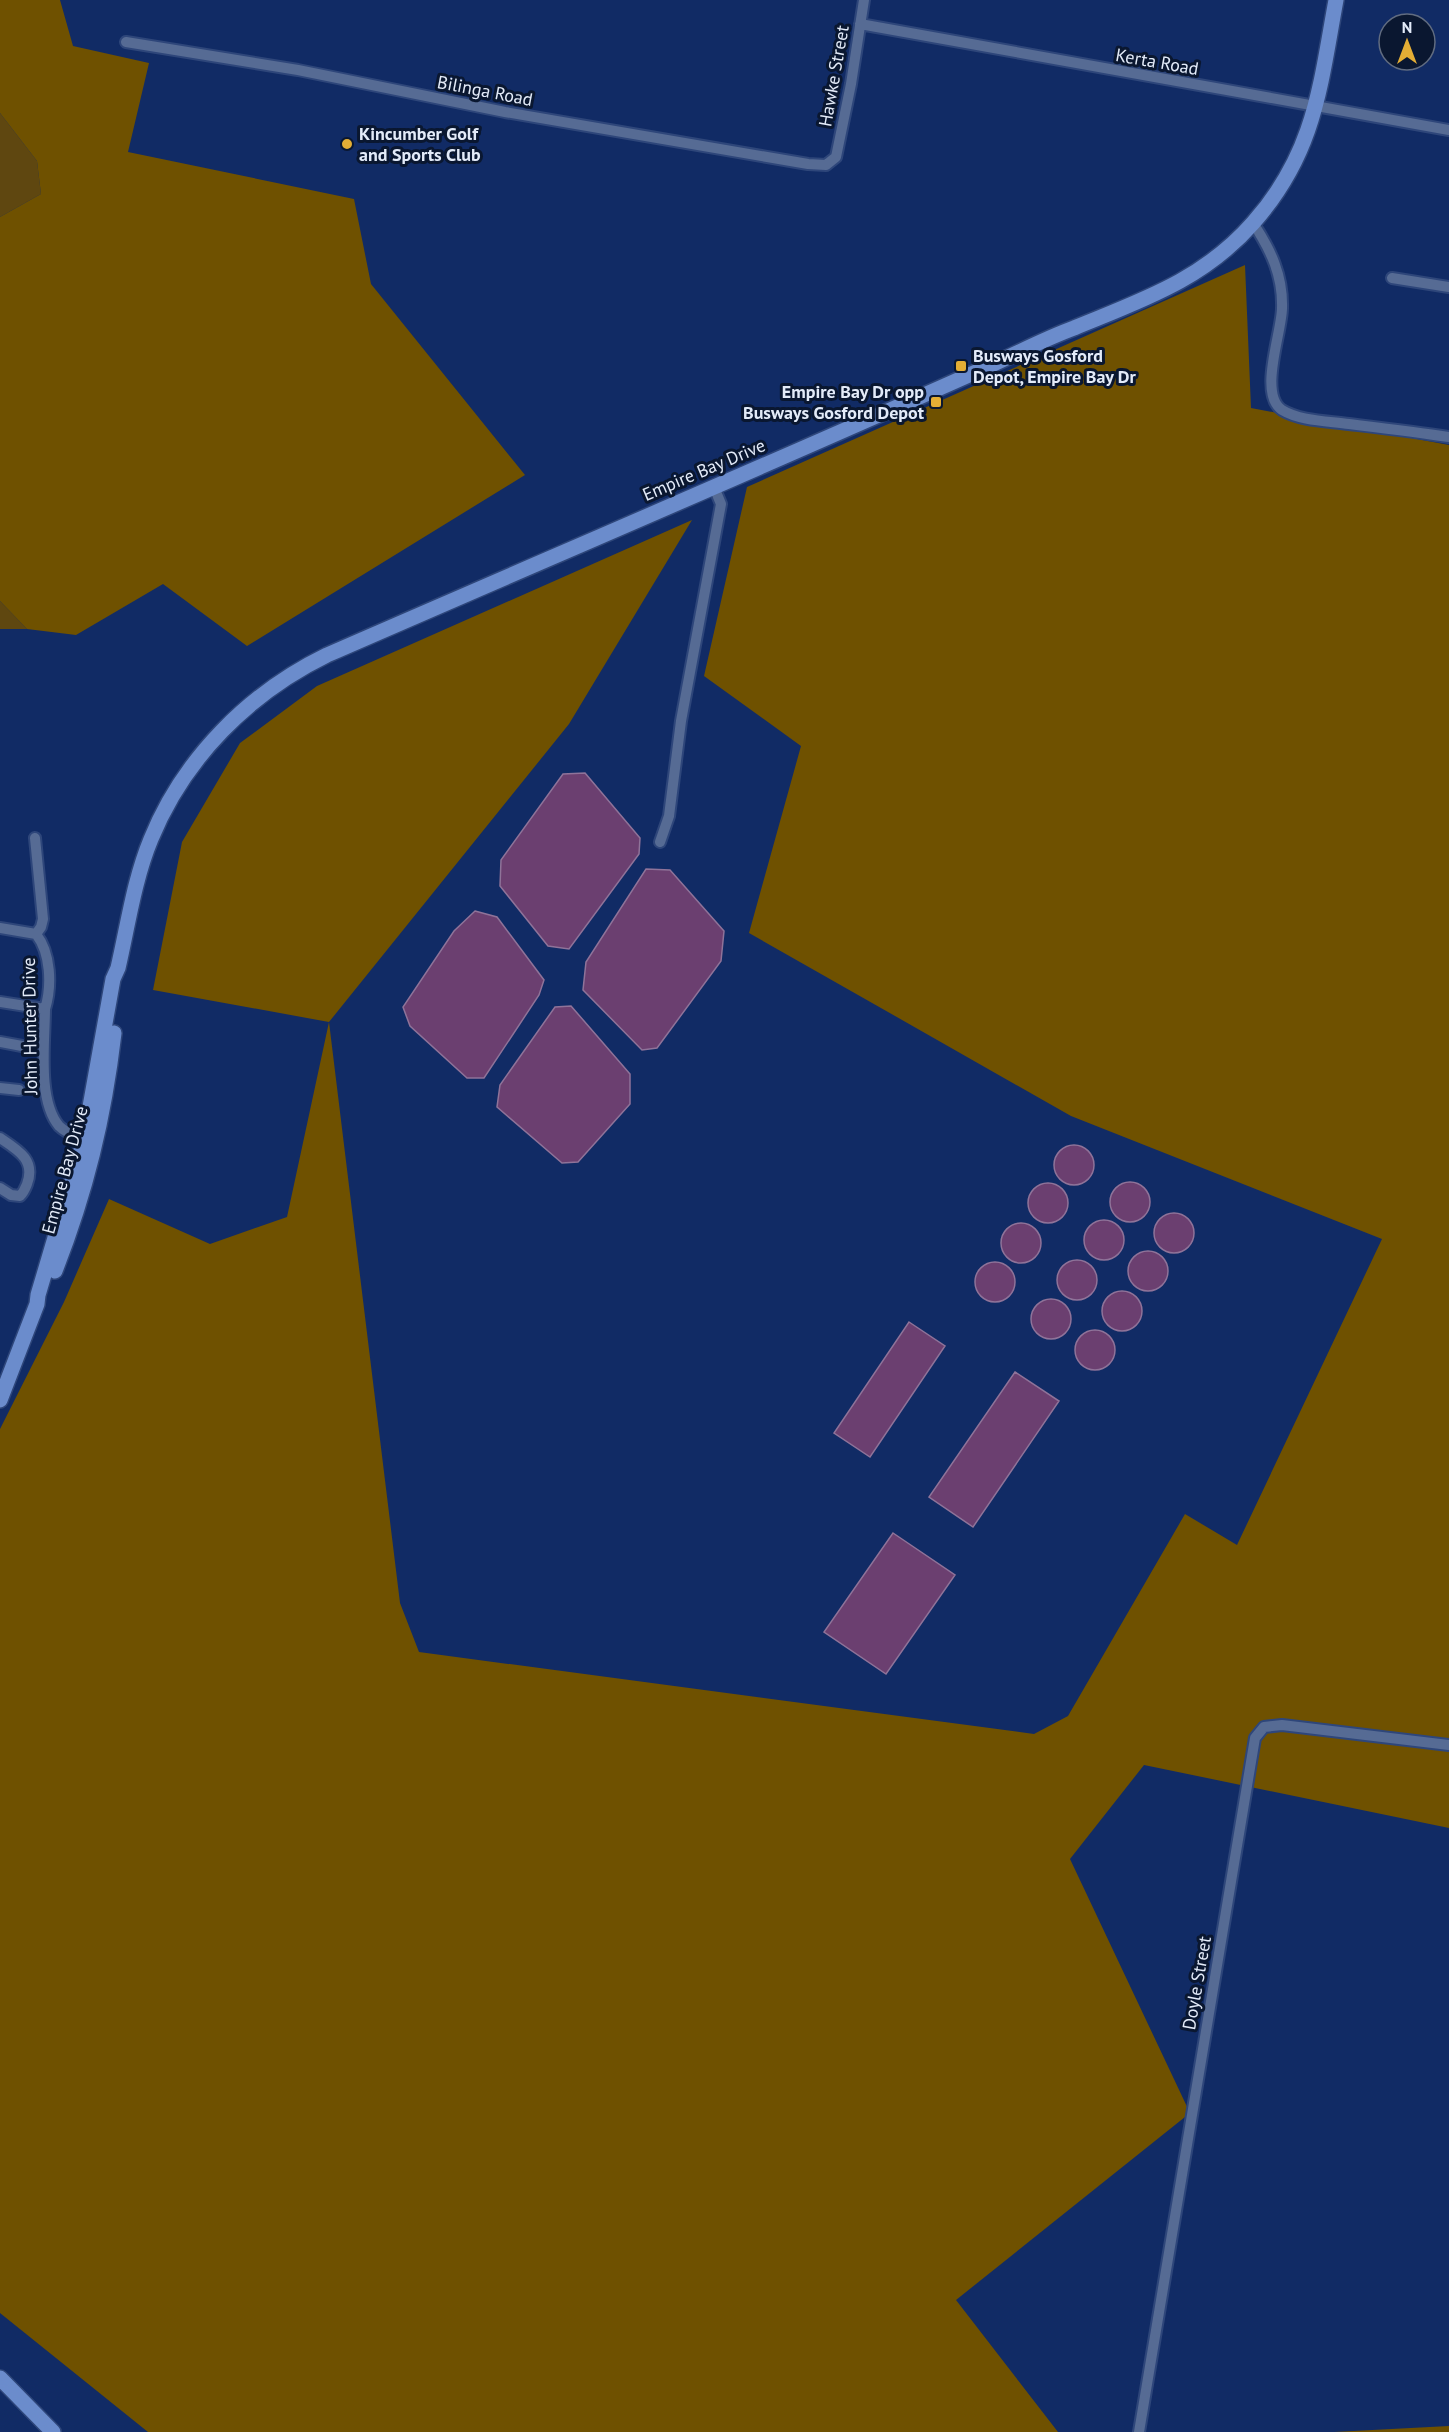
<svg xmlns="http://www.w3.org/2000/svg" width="1449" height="2432" viewBox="0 0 1449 2432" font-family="'PT Sans',sans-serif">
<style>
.green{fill:#5f4710}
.forest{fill:#6f5100}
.water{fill:#6b3f70;stroke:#8f7399;stroke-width:1.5}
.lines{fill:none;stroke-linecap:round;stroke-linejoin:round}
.street-casing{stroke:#2e467a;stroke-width:14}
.secondary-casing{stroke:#2e467a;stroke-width:18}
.street{stroke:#566b94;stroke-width:10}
.secondary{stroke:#6b8ccc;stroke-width:15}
.poi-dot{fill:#e4ae35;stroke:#0a1730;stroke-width:2}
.labels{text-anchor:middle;stroke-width:6;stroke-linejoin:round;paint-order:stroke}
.street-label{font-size:18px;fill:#e3ebf9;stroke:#0a1730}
.poi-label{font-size:18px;font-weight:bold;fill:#e3ebf9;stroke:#0a1730;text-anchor:start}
</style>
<rect width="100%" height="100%" fill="#112b65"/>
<path class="green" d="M0 113 37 161 41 194 0 217Z
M0 601 27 629H0Z"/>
<path class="forest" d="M0 0H60L73 46 149 63 128 152 354 199 371 284 525 475 247 646 163 584 76 635 27 629 0 601V217L41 194 37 161 0 113Z
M1245 265 1251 408 1449 445V1828L1144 1765 1070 1859 1190 2113 956 2300 1058 2432H148L0 2313V1429L64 1302 109 1199 210 1244 287 1217 329 1022 153 990 182 842 240 743 317 686 692 520 569 724 329 1022 400 1603 419 1652 1034 1734 1068 1716 1185 1514 1237 1545 1382 1239 1071 1116 749 933 801 746 704 676 747 487Z
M1449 2426V2432H1334Z"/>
<path class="water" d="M585 773 640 838 639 854 569 949 548 946 500 886 501 860 563 774Z
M646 869 670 870 724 931 721 961 657 1048 642 1050 583 990 586 962Z
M475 911 497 917 544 980 539 995 484 1078H467L410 1026 403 1007 454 931Z
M571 1006 630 1074V1104L578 1162 562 1163 497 1107 500 1085 555 1007Z
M1054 1165a20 20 0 1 1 40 0a20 20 0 1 1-40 0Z
M1110 1202a20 20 0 1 1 40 0a20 20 0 1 1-40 0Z
M1028 1203a20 20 0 1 1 40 0a20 20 0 1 1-40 0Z
M1154 1233a20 20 0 1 1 40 0a20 20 0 1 1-40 0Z
M1084 1240a20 20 0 1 1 40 0a20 20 0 1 1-40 0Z
M1001 1243a20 20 0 1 1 40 0a20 20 0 1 1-40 0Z
M1128 1271a20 20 0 1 1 40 0a20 20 0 1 1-40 0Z
M1057 1280a20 20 0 1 1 40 0a20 20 0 1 1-40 0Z
M975 1282a20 20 0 1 1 40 0a20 20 0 1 1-40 0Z
M1102 1311a20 20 0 1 1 40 0a20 20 0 1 1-40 0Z
M1031 1319a20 20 0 1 1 40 0a20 20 0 1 1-40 0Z
M909 1322 945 1346 870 1457 834 1433Z
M1075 1350a20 20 0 1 1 40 0a20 20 0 1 1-40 0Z
M1015 1372 1059 1401 973 1527 929 1497Z
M893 1533 955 1575 886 1674 824 1632Z"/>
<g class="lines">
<defs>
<path id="street" d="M860 24 1449 130
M126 42 298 70 505 112 808 164 826 165 836 157 851 84 864 0
M1253 223C1271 250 1283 276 1282 308 1282 332 1258 394 1282 410 1300 421 1328 421 1349 424 1382 428 1416 432 1449 437
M1392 278 1449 287
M35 838 43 919 41 927 36 934
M660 842 669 816 681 721 721 504 714 487
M0 928 36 934C51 953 52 986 45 1009 45 1041 37 1100 59 1126 66 1133 75 1136 84 1140
M0 1002 45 1009
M0 1042 22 1046
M0 1088 19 1090
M0 1138C18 1150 36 1160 27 1184 25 1189 24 1192 20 1196L11 1195 0 1188
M1139 2432 1255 1738 1264 1727 1282 1725 1449 1745"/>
<path id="secondary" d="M55 1271C86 1192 104 1118 114 1033
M0 1400 37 1304 38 1295 84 1140 113 979 118 968C128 925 134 880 151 839 184 758 249 693 327 655 547 559 768 465 987 367 1016 354 1044 339 1074 328 1142 300 1203 280 1253 223 1315 153 1320 87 1336 0
M0 2378 53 2432"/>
</defs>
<use href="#street" class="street-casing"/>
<use href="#secondary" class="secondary-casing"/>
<use href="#street" class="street"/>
<use href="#secondary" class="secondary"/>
</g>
<g class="poi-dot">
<circle cx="347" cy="144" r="6"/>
<rect x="955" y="360" width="12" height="12" rx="3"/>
<rect x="930" y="396" width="12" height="12" rx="3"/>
</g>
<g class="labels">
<g class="street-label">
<text transform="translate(1157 62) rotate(10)" y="6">Kerta Road</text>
<text transform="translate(834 76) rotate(-80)" y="6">Hawke Street</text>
<text transform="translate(485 91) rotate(11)" y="6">Bilinga Road</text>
<text transform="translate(704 470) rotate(-23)" y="6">Empire Bay Drive</text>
<text transform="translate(30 1026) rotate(-91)" y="6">John Hunter Drive</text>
<text transform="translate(65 1170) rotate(-75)" y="6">Empire Bay Drive</text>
<text transform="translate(1197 1983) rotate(-80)" y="6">Doyle Street</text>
</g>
<g class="poi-label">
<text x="359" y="140">Kincumber Golf<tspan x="359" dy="21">and Sports Club</tspan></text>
<text x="973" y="362">Busways Gosford<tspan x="973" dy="21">Depot, Empire Bay Dr</tspan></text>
<text x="924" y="398" text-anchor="end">Empire Bay Dr opp<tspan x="924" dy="21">Busways Gosford Depot</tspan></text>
</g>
</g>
<g transform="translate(1407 42)"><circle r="28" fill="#0a1730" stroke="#616c80" stroke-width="1.5"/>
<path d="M0-4.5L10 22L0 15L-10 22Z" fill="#e4ae35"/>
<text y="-9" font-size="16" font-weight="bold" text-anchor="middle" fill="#e3ebf9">N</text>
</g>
</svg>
